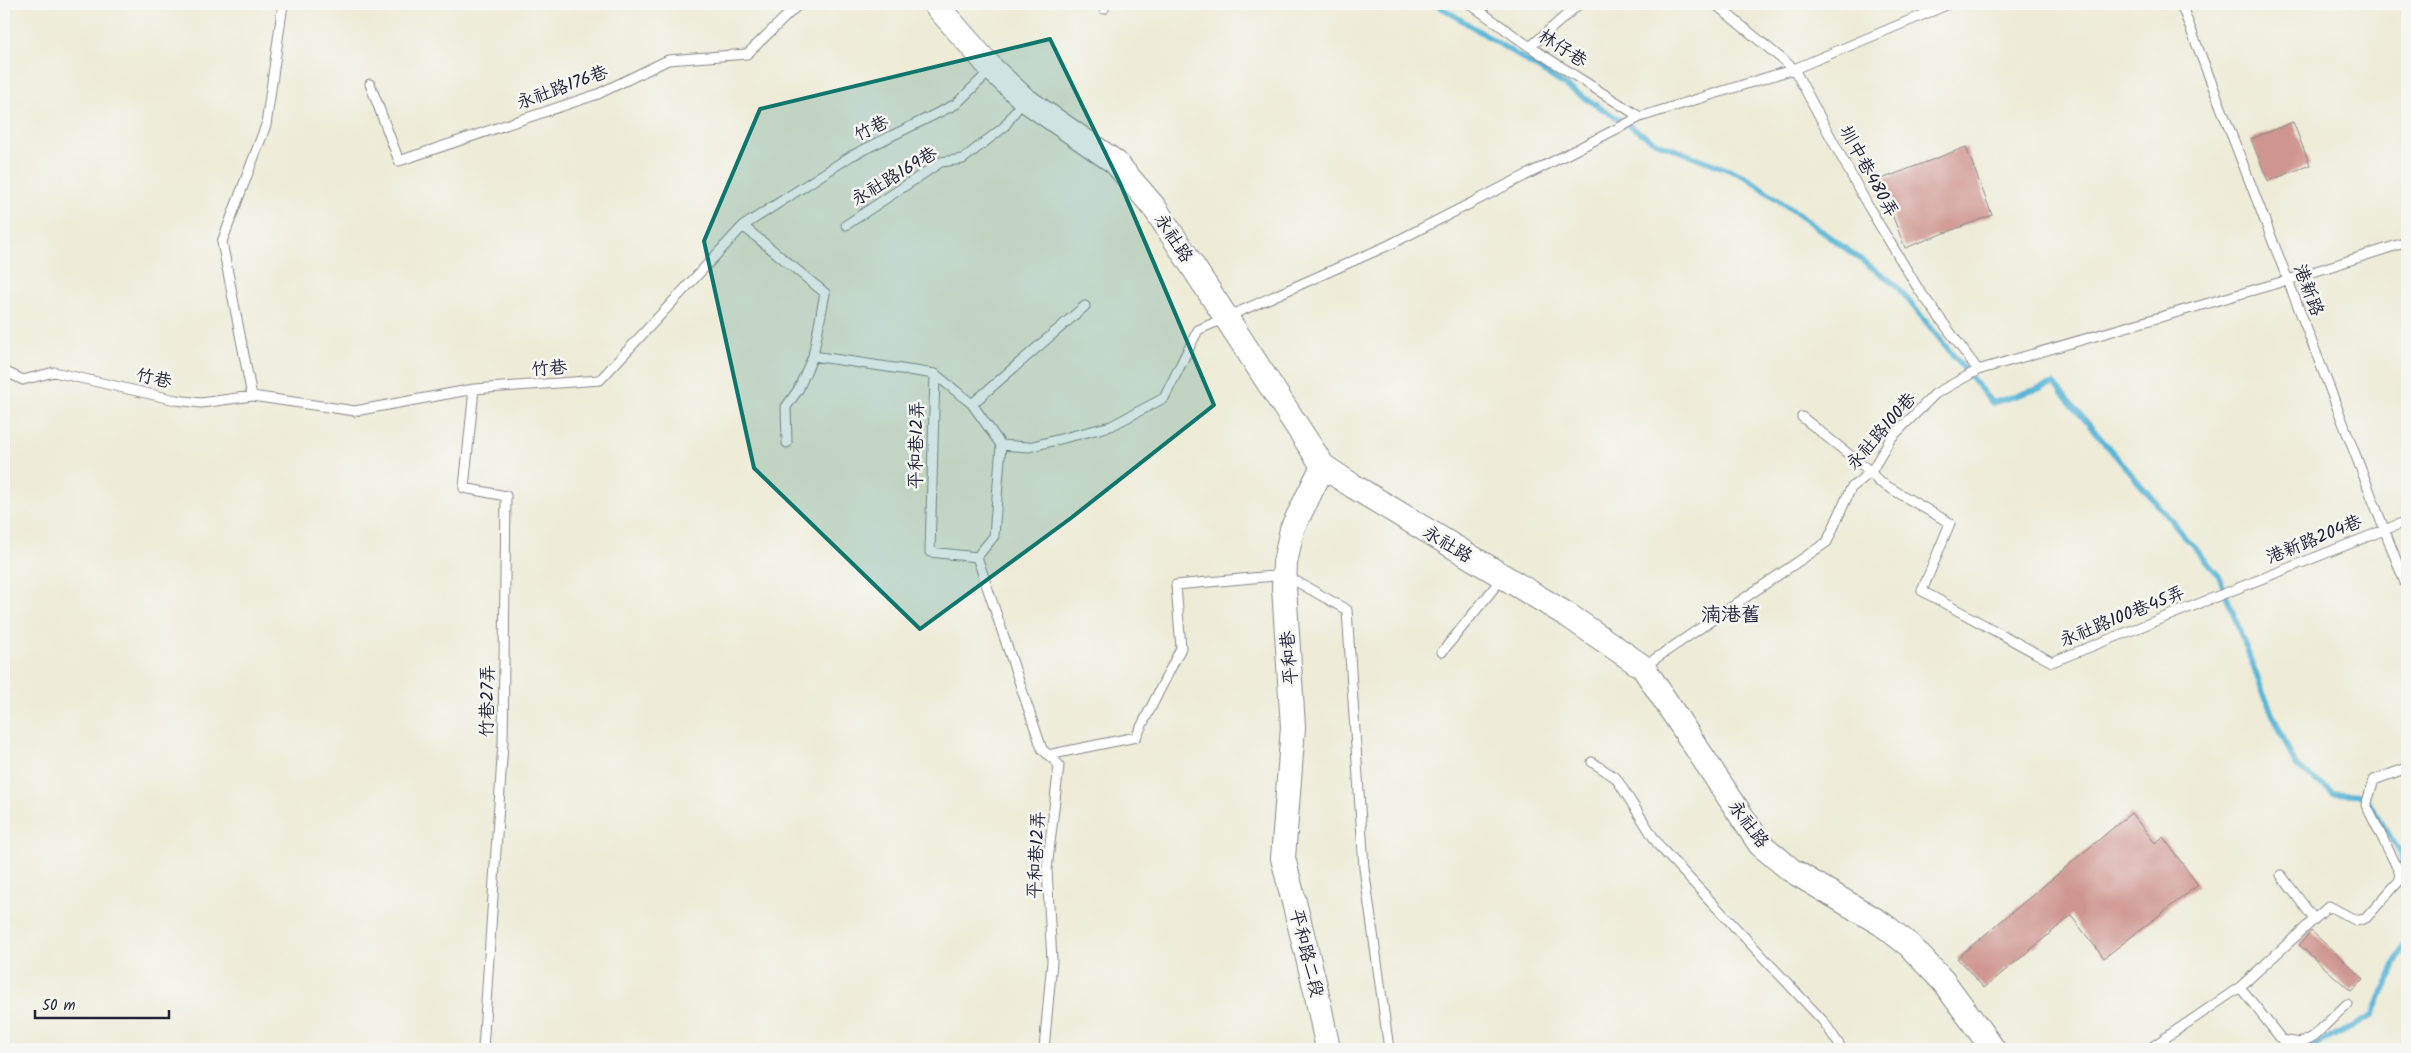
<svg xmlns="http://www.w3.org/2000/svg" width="2411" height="1053" viewBox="0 0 2411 1053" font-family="Kalam,'LXGW WenKai TC',sans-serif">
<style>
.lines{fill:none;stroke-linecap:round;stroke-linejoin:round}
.stream{stroke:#58b5d6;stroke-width:5.5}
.building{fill:#cf9590}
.lane-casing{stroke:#888689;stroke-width:11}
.secondary-casing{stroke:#888689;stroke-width:26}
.lane{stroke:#fff;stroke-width:9}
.secondary{stroke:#fff;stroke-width:24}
.marked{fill:#0f766e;fill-opacity:0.2;stroke:#0f766e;stroke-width:4;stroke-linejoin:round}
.labels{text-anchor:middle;stroke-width:5;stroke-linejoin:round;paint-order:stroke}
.street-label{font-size:18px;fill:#22223b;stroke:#f6f6f2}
.quarter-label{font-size:20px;fill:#22223b;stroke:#f6f6f2}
</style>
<rect width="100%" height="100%" fill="#f6f6f2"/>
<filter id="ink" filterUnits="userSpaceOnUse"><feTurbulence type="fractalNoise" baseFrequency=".02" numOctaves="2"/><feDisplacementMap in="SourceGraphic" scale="10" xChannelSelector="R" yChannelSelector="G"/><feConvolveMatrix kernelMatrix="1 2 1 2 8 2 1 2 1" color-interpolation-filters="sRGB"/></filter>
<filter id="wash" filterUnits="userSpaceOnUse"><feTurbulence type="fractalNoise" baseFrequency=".0096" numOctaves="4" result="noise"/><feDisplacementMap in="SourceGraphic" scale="20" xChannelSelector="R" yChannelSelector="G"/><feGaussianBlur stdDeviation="1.12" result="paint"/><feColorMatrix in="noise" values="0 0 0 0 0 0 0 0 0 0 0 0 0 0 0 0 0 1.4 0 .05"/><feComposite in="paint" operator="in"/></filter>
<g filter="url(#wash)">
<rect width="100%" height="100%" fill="#eeebd7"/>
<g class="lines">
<path class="stream" d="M1436 4 1655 142 1745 176 1895 284 1992 403 2054 384 2219 576 2264 695 2296 766 2333 793 2364 795 2401 854 2407 904
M2308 1049 2372 1016 2407 938"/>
</g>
<g id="blocks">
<path class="building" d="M2293 122 2310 165 2268 181 2251 139Z
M1966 147 1992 215 1905 248 1879 180Z
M2131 813 2155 843 2163 837 2198 885 2104 958 2071 916 1984 988 1957 958Z
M2311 931 2364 979 2351 991 2299 945Z"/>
</g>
</g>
<g filter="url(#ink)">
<use href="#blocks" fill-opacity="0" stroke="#888689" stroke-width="1"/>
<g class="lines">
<defs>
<path id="lane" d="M1470 4 1530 47 1640 117
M1715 4 1794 69 1868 206 1919 290 1978 370
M2181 4 2407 588
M1104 9 1106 4
M1530 47 1579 4
M370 84 399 161 598 94 668 60 747 54 799 4
M846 225 941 162 963 159 1004 127 1024 99
M743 226 825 293 813 356 935 374 930 552 977 557 1042 749 1059 765 1047 869 1052 961 1044 1049
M4 371 23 380 54 372 176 400 201 403 252 396 355 411 474 389 600 380 743 226 851 156 956 104 991 70
M935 374 972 404 1001 445
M474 389 464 488 506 496 503 743 483 1049
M252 396 222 242 266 125 283 4
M972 404 1085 306
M1802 417 1871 472 1878 481 1950 523 1922 591 2052 662 2407 521
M787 443 786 407 798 390 813 356
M977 557 994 536 1001 445 1029 447 1111 426 1164 398 1198 330 1389 245 1640 117 1794 69 1949 4
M1442 652 1503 577
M1643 667 1827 542 1851 488 1871 472 1891 438 1935 394 1978 370 2288 280 2407 242
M1048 755 1136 737 1181 648 1176 585 1285 575 1347 610 1364 868 1389 1049
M1592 762 1616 778 1659 846 1824 1022 1840 1046 1839 1049
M2281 875 2314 919
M2240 987 2282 1040 2300 1043 2314 1036 2347 1004
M2149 1049 2240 987 2329 906 2357 921 2366 918 2400 880 2399 871 2366 805 2374 780 2407 768"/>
<path id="secondary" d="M935 4 992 69 1024 99 1115 162 1154 207 1323 466 1353 486 1569 616 1643 667 1760 844 1791 870 1882 924 1909 945 1943 981 1993 1049
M1323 466 1292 529 1285 563 1284 587 1293 727 1283 858 1315 986 1328 1049"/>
</defs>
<use href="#lane" class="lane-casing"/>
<use href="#secondary" class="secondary-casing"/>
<use href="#lane" class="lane"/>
<use href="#secondary" class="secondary"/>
</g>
</g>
<path class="marked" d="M1050 39 1120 183 1214 405 1071 518 920 629 754 468 704 241 760 109Z"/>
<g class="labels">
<g class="street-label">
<text transform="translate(1563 48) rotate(33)" y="6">林仔巷</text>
<text transform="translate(562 87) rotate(-20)" y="6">永社路176巷</text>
<text transform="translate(871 128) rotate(-26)" y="6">竹巷</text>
<text transform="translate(1869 171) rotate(61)" y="6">圳中巷480弄</text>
<text transform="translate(894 176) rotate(-31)" y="6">永社路169巷</text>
<text transform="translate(1174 238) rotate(57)" y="6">永社路</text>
<text transform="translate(2309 290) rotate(69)" y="6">港新路</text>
<text transform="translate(549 368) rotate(-4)" y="6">竹巷</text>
<text transform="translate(154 378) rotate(13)" y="6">竹巷</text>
<text transform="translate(1881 431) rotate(-49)" y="6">永社路100巷</text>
<text transform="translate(916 445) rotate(-89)" y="6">平和巷12弄</text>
<text transform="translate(2314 539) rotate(-22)" y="6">港新路204巷</text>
<text transform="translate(1448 544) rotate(31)" y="6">永社路</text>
<text transform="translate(2122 616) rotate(-22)" y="6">永社路100巷45弄</text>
<text transform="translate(1289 658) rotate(-94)" y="6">平和巷</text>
<text transform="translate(487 701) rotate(-89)" y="6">竹巷27弄</text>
<text transform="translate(1749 824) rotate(53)" y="6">永社路</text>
<text transform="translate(1036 855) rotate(-87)" y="6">平和巷12弄</text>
<text transform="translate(1307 953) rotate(76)" y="6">平和路二段</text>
</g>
<g class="quarter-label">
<text x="1731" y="621">湳港舊</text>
</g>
</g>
<rect width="2411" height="1053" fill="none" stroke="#f6f6f2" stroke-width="20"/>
<path d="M35 1010v8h134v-8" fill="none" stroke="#22223b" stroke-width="2.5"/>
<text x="42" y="1010" font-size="15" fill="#22223b" stroke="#f6f6f2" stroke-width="4" paint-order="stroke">50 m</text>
</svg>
